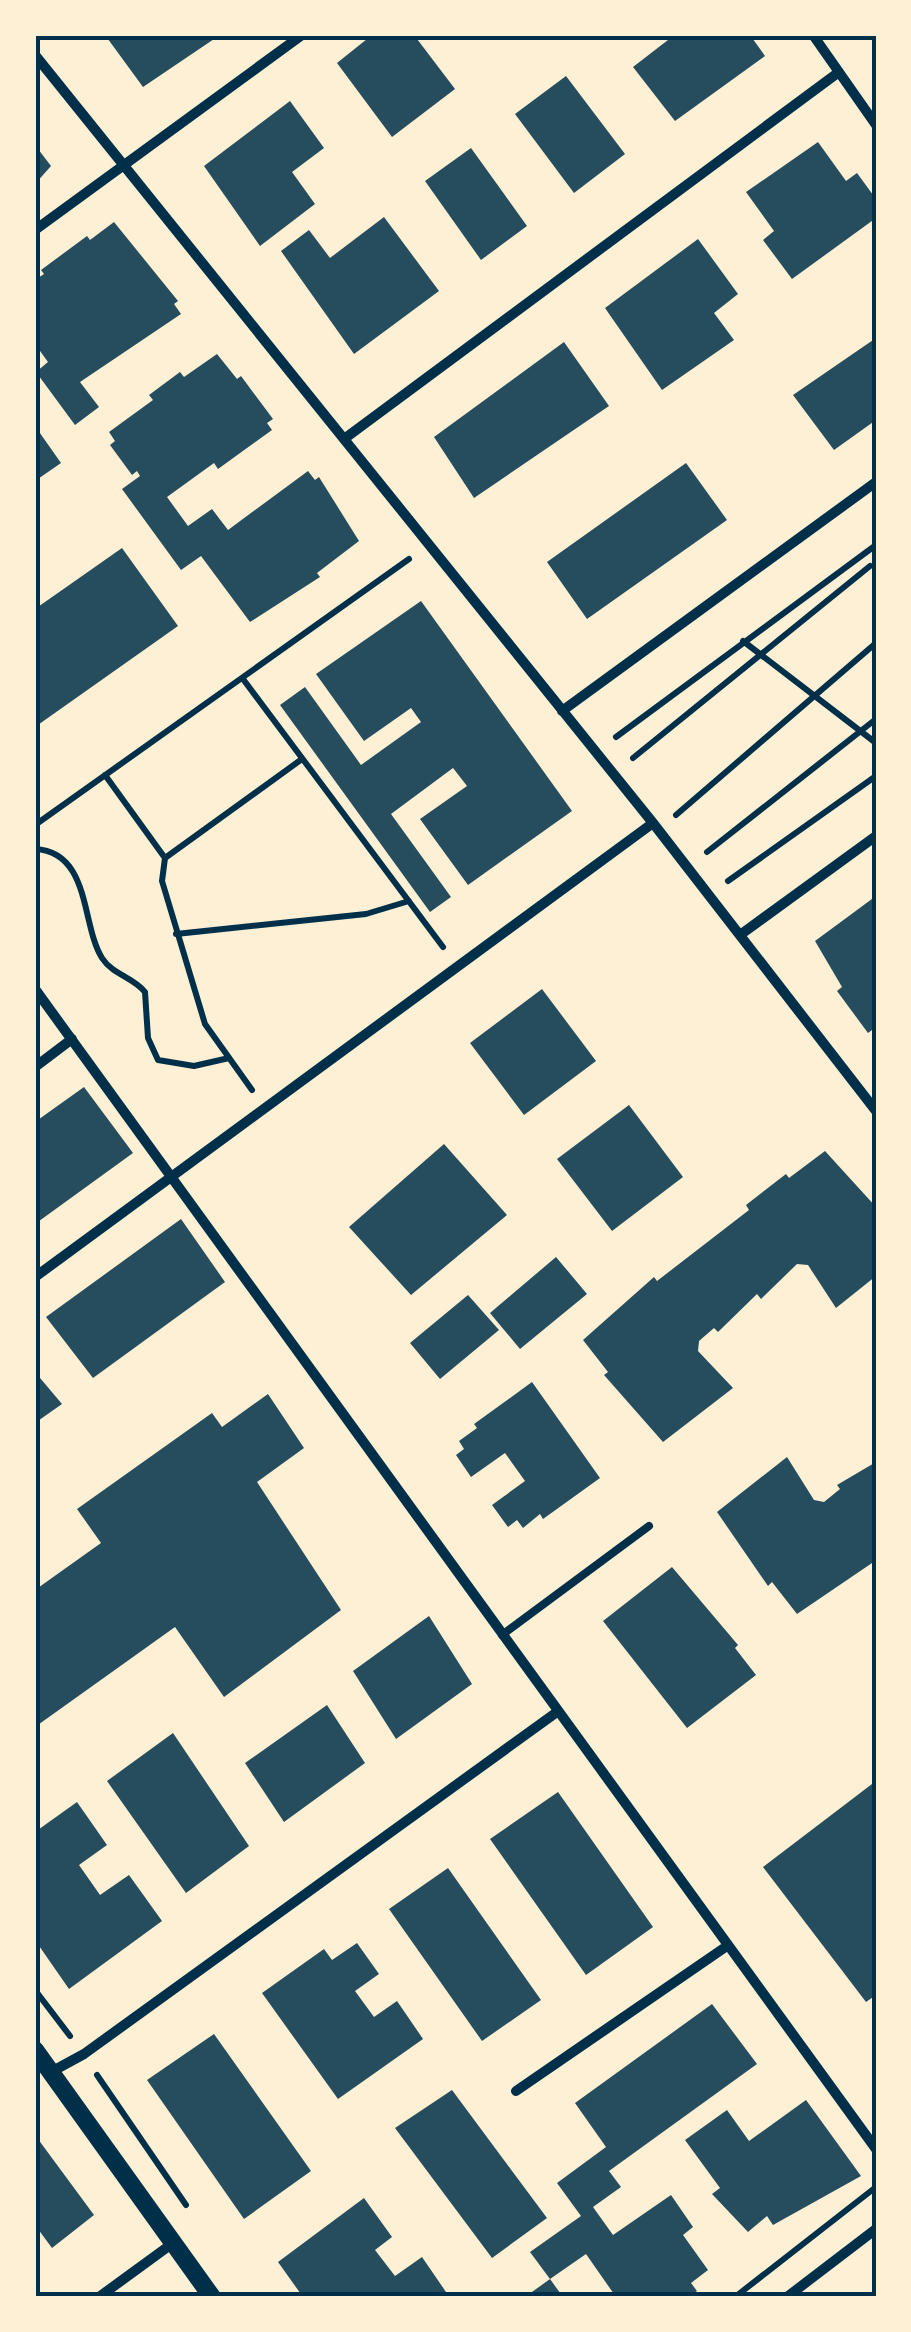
<svg xmlns="http://www.w3.org/2000/svg" width="911" height="2332" viewBox="0 0 911 2332" font-family="Georgia,serif">
<style>
.building{fill:#264d5e}
.lines{fill:none;stroke-linecap:round;stroke-linejoin:round}
.path{stroke:#003049;stroke-width:6}
.service{stroke:#003049;stroke-width:8}
.minor{stroke:#003049;stroke-width:10}
.tertiary{stroke:#003049;stroke-width:18}
.neatline{fill:none;stroke:#003049;stroke-width:4}
</style>
<rect width="100%" height="100%" fill="#fdf0d5"/>
<path class="building" d="M105 35H220L143 87Z
M372 35H414L455 89 392 137 337 63Z
M663 35H750L765 56 675 121 633 67 668 40Z
M566 76 625 154 574 193 515 114Z
M290 101 324 148 292 172 315 204 260 246 204 166Z
M818 142 846 181 857 173 876 199V218L792 279 763 240 774 231 746 192Z
M35 145 51 166 35 184Z
M471 148 527 226 481 260 425 181Z
M384 217 439 291 354 354 281 251 309 230 330 258Z
M114 222 178 301 174 304 181 314 80 382 99 407 75 425 36 372 48 362 35 344V280L44 274 41 270 87 236 90 240Z
M698 239 738 294 714 313 734 340 662 390 605 308Z
M876 338V420L834 450 793 395Z
M564 342 609 406 474 498 434 437Z
M217 354 237 379 241 376 273 419 267 423 272 430 218 469 214 463 167 497 188 526 212 509 228 530 308 471 315 480 319 477 359 541 317 573 320 577 250 622 201 556 181 570 122 489 140 476 137 471 132 475 110 445 115 441 109 432 153 400 149 395 180 372 184 377Z
M35 426 61 463 35 481Z
M686 463 727 520 587 619 547 562Z
M122 548 178 626 35 727V609Z
M421 601 572 811 468 885 420 819 467 786 453 768 391 814 451 897 430 912 280 705 305 687 361 765 421 722 411 708 364 741 316 674Z
M876 896V1027L868 1033 837 991 842 987 815 941Z
M542 989 596 1061 524 1115 470 1043Z
M84 1087 133 1153 35 1224V1122Z
M629 1105 683 1177 612 1231 557 1159Z
M444 1144 507 1215 411 1295 349 1227Z
M825 1151 876 1207V1276L836 1308 808 1265 797 1264 761 1299 757 1294 718 1332 714 1328 699 1341 698 1351 733 1388 663 1442 604 1375 608 1372 583 1340 654 1277 657 1281 749 1210 746 1205 786 1174 789 1178Z
M181 1219 225 1282 93 1378 46 1317Z
M556 1257 587 1294 520 1349 490 1313Z
M468 1295 499 1330 440 1379 410 1343Z
M35 1372 62 1404 35 1423Z
M532 1382 600 1478 543 1519 540 1514 523 1528 517 1520 508 1527 492 1505 525 1481 505 1453 471 1477 456 1455 464 1449 459 1441 477 1428 474 1424Z
M268 1394 304 1448 257 1482 341 1610 224 1697 175 1627 35 1727V1590L101 1543 77 1509 212 1413 222 1427Z
M787 1457 814 1500 824 1502 840 1489 837 1485 876 1462 875 1561 797 1614 772 1582 768 1586 717 1512Z
M672 1567 738 1645 735 1648 756 1675 687 1728 603 1621Z
M429 1616 472 1684 396 1739 353 1671Z
M327 1705 365 1763 284 1822 245 1763Z
M173 1733 249 1846 186 1893 107 1781Z
M872 1784 876 1790V1995L866 2002 763 1867Z
M558 1792 653 1927 586 1975 490 1839Z
M77 1802 107 1845 79 1865 100 1895 129 1875 162 1921 69 1989 35 1940V1832Z
M448 1868 541 2000 482 2041 389 1909Z
M357 1943 379 1974 355 1991 374 2017 397 2001 423 2039 338 2099 262 1993 324 1949 332 1960Z
M712 2004 757 2064 609 2171 621 2187 593 2207 613 2235 671 2195 693 2227 683 2235 708 2270 691 2283 697 2291 688 2297H616L586 2254 550 2279 530 2252 581 2216 557 2183 606 2147 575 2103Z
M214 2034 311 2171 244 2219 147 2080Z
M452 2090 547 2218 492 2258 395 2128Z
M806 2100 861 2176 773 2225 767 2216 748 2232 712 2194 720 2188 685 2140 727 2110 749 2141Z
M35 2135 94 2215 52 2248 35 2225Z
M364 2198 392 2237 375 2250 395 2276 422 2257 446 2292 438 2297H303L278 2262Z
M550 2279 563 2297H525Z"/>
<g class="lines">
<path class="path" d="M743 641 876 743
M243 679 443 947
M616 737 876 545
M633 758 870 566
M105 775 165 858 162 881 205 1024 252 1090
M676 815 876 643
M35 825 409 559
M35 849C91 852 81 925 102 958 113 975 133 977 145 992L148 1038 158 1060 194 1066 229 1058
M707 852 876 719
M165 858 302 759
M728 881 876 776
M176 934 366 914 409 901
M35 1990 70 2036
M97 2075 186 2205
M735 2297 876 2187"/>
<path class="service" d="M502 1635 649 1526"/>
<path class="minor" d="M813 35 876 125
M35 55 653 823 876 1111
M35 230 302 35
M344 439 839 72
M562 711 876 482
M740 935 876 836
M35 989 876 2149
M35 1067 72 1039
M35 1277 653 823
M51 2072 84 2054 557 1712
M516 2091 727 1946
M99 2297 173 2243
M787 2297 876 2229"/>
<path class="tertiary" d="M35 2050 212 2297"/>
</g>
<rect width="911" height="2332" fill="none" stroke="#fdf0d5" stroke-width="75"/>
<rect x="38" y="38" width="836" height="2256" class="neatline"/>
</svg>
